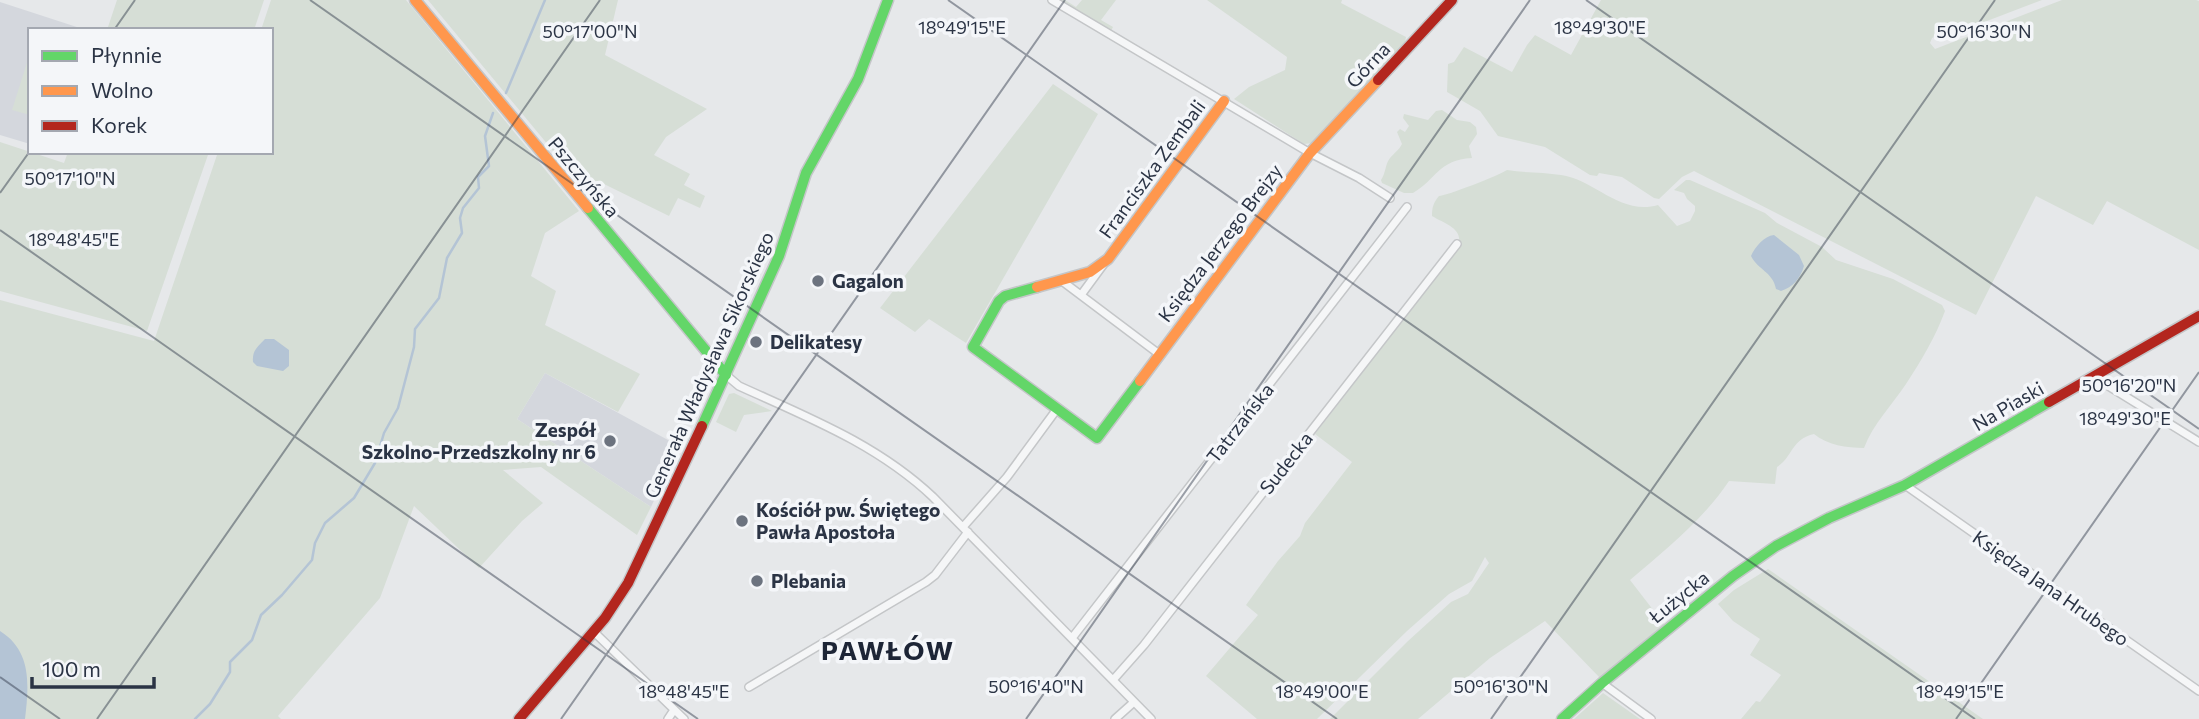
<svg xmlns="http://www.w3.org/2000/svg" width="2199" height="719" viewBox="0 0 2199 719" font-family="Commissioner,sans-serif">
<style>
.built{fill:#d4d7dd}
.green{fill:#d6ded6}
.water{fill:#b4c4d5}
.lines{fill:none;stroke-linecap:round;stroke-linejoin:round}
.stream{stroke:#b4c4d5;stroke-width:2.5}
.street-casing{stroke:#c4c6c8;stroke-width:10}
.fast-casing{stroke:#c4c6c8;stroke-width:13}
.slow-casing{stroke:#c4c6c8;stroke-width:13}
.jam-casing{stroke:#c4c6c8;stroke-width:13}
.street{stroke:#f5f6f7;stroke-width:7}
.fast{stroke:#63d668;stroke-width:10}
.slow{stroke:#ff974d;stroke-width:10}
.jam{stroke:#b3261e;stroke-width:10}
.ticks{fill:none;stroke:#2b3445;stroke-width:2;stroke-opacity:0.45}
.poi-dot{fill:#6c737f;stroke:#f4f6f9;stroke-width:2.5}
.labels{text-anchor:middle;stroke-width:7;stroke-linejoin:round;paint-order:stroke}
.street-label{font-size:19px;fill:#2b3445;stroke:#f4f6f9}
.poi-label{font-size:19px;font-weight:bold;fill:#2b3445;stroke:#f4f6f9;text-anchor:start}
.district-label{font-size:26px;font-weight:bold;letter-spacing:2px;fill:#1d2536;stroke:#f4f6f9}
.ticks-label{font-size:18px;text-anchor:middle;fill:#2b3445;stroke:#f4f6f9;stroke-width:7;stroke-linejoin:round;paint-order:stroke}
</style>
<rect width="100%" height="100%" fill="#e6e8ea"/>
<path class="built" d="M0 2 86 30H30V144L0 135Z
M545 373 679 446 651 507 517 419Z"/>
<path class="green" d="M117 0H264L254 30H107Z
M271 0H406L579 211 545 233 531 276 556 291 545 325 640 374 618 412 545 373 517 419 651 507 637 535 541 467 503 470 543 503 522 521 479 568 414 506 380 598 278 716 281 719H0V300L154 341 218 152H271V30H261Z
M428 0H618L605 55 707 109 666 137 654 155 690 174 684 185 705 196 700 208 678 198 669 216 604 184 592 198Z
M1059 0H1065L1076 7 1082 0H1116L1101 20 1113 27 1111 31Z
M1207 0H1342L1341 3 1406 37 1405 42 1313 143 1304 144 1234 99 1249 87 1285 70 1287 57Z
M1601 0H2042L1953 34 1947 31 1932 38 1930 43 1935 49 2062 0H2196L2199 1V250L2107 201 2093 225 2036 196 1976 315 1694 171 1682 177 1659 199 1654 198 1622 177 1599 173 1597 176 1590 175 1545 147 1498 136 1480 111 1447 92 1448 64 1454 62 1464 47 1512 72 1527 45 1535 35 1571 55Z
M30 53V115L12 110Z
M1053 84 1098 114 966 343 929 319 915 332 880 308Z
M1442 110 1457 120 1470 122 1476 127 1477 134 1469 146 1472 158C1438 160 1437 179 1413 193H1404L1382 183 1381 180C1386 173 1385 164 1390 158 1395 152 1399 150 1402 144L1397 132 1400 129 1405 132 1409 126 1403 118 1404 114 1428 120 1436 111Z
M0 142 64 163 68 152H209L147 331 0 291Z
M1507 170C1525 173 1544 172 1561 175 1594 179 1620 216 1658 205L1677 226 1690 221 1695 211V206L1687 199 1684 193 1674 190 1686 180H1690L1765 213 1777 223 1822 247 1836 260 1893 279 1942 305 1945 311C1936 336 1921 361 1906 384 1892 405 1873 424 1864 448 1847 448 1827 445 1814 434 1791 439 1793 457 1777 467L1775 484 1729 481C1703 520 1665 550 1630 580L1664 624 1600 678 1545 621 1490 658 1418 719H1330L1408 641 1451 602 1468 594 1489 563 1485 557 1472 581 1449 594 1407 631 1317 719H1257L1206 676 1258 615 1246 605 1278 561 1300 536 1305 523 1352 462 1315 434 1457 250C1466 229 1447 225 1432 216 1432 208 1433 203 1439 196 1446 196 1500 175 1507 170Z
M734 393 772 411 744 415 736 432 716 422 729 394Z
M1768 569 1983 719H1741L1756 701 1760 702 1781 675 1750 655 1760 639 1733 621 1718 604 1734 590Z
M1603 693 1640 719H1574Z"/>
<path class="water" d="M1774 235 1799 255 1804 266C1800 279 1793 287 1781 291L1776 289C1773 272 1758 270 1751 256 1755 247 1764 236 1774 235Z
M265 339H274L289 350V366L283 371 257 366 253 362C252 351 257 347 265 339Z
M0 631C32 651 29 685 25 719H0Z"/>
<g class="lines">
<path class="stream" d="M506 93 545 0
M195 719 210 704 230 672V662L252 640 261 615 282 595 312 560 315 543 325 523 354 498 375 463 384 433 398 408 414 347 415 329 439 298 447 258 462 233 460 218 463 208 479 188 478 177 489 166 485 136 493 113"/>
<defs>
<path id="street" d="M1052 0 1310 153 1359 178 1390 198
M1062 281 1159 354
M1081 295 1103 265
M726 375 739 386C807 417 877 444 933 497L1151 719
M2096 375 2102 382 2199 442
M1905 485 2199 691
M963 527 1007 477 1057 409
M594 632 684 719
M1072 638 1407 207
M1113 680 1144 645 1457 244
M1602 683 1651 719
M749 687 926 582 935 575 968 532
M668 719 674 710
M1115 719 1134 702"/>
<path id="fast" d="M588 208 726 375
M1037 287 1005 296 999 301 973 347 1097 438 1140 381
M702 426 779 256 806 173 858 79 888 0
M1562 719 1602 683 1733 576 1776 546 1829 518 1905 485 2049 402"/>
<path id="slow" d="M415 0 588 208
M1037 287 1090 272 1108 259 1224 101
M1140 381 1310 153 1378 80"/>
<path id="jam" d="M1378 80 1452 0
M2049 402 2199 316
M519 719 605 618 628 583 702 426"/>
</defs>
<use href="#street" class="street-casing"/>
<use href="#fast" class="fast-casing"/>
<use href="#slow" class="slow-casing"/>
<use href="#jam" class="jam-casing"/>
<use href="#street" class="street"/>
<use href="#fast" class="fast"/>
<use href="#slow" class="slow"/>
<use href="#jam" class="jam"/>
</g>
<path class="ticks" d="M310 0 1337 719M948 0 1975 719M1586 0 2199 429M114 30 135 0M0 193 30 151M0 230 698 719M0 677 60 719M97 719 600 0M561 719 1065 0M1026 719 1530 0M1491 719 1995 0M1956 719 2199 372"/>
<g class="poi-dot">
<circle cx="818" cy="281" r="7"/>
<circle cx="756" cy="342" r="7"/>
<circle cx="610" cy="441" r="7"/>
<circle cx="742" cy="521" r="7"/>
<circle cx="757" cy="581" r="7"/>
</g>
<g class="labels">
<g class="street-label">
<text transform="translate(1368 65) rotate(-47)" y="7">Górna</text>
<text transform="translate(1152 169) rotate(-54)" y="7">Franciszka Zembali</text>
<text transform="translate(584 177) rotate(50)" y="7">Pszczyńska</text>
<text transform="translate(1220 243) rotate(-53)" y="7">Księdza Jerzego Brejzy</text>
<text transform="translate(709 365) rotate(-66)" y="7">Generała Władysława Sikorskiego</text>
<text transform="translate(2008 406) rotate(-30)" y="7">Na Piaski</text>
<text transform="translate(1240 423) rotate(-52)" y="7">Tatrzańska</text>
<text transform="translate(1286 463) rotate(-52)" y="7">Sudecka</text>
<text transform="translate(2051 588) rotate(35)" y="7">Księdza Jana Hrubego</text>
<text transform="translate(1679 597) rotate(-39)" y="7">Łużycka</text>
</g>
<g class="poi-label">
<text x="832" y="288">Gagalon</text>
<text x="770" y="349">Delikatesy</text>
<text x="596" y="437" text-anchor="end">Zespół<tspan x="596" dy="22">Szkolno-Przedszkolny nr 6</tspan></text>
<text x="756" y="517">Kościół pw. Świętego<tspan x="756" dy="22">Pawła Apostoła</tspan></text>
<text x="771" y="588">Plebania</text>
</g>
<g class="district-label">
<text x="888" y="660">PAWŁÓW</text>
</g>
</g>
<g class="ticks-label">
<text x="962" y="34">18°49'15"E</text>
<text x="1600" y="34">18°49'30"E</text>
<text x="590" y="38">50°17'00"N</text>
<text x="1984" y="38">50°16'30"N</text>
<text x="70" y="185">50°17'10"N</text>
<text x="74" y="246">18°48'45"E</text>
<text x="2129" y="392">50°16'20"N</text>
<text x="2125" y="425">18°49'30"E</text>
<text x="1036" y="693">50°16'40"N</text>
<text x="1501" y="693">50°16'30"N</text>
<text x="684" y="698">18°48'45"E</text>
<text x="1322" y="698">18°49'00"E</text>
<text x="1960" y="698">18°49'15"E</text>
</g>
<rect x="28" y="28" width="245" height="126" fill="#f4f6f9" stroke="#a4a8b1" stroke-width="2"/>
<rect x="42" y="51" width="35" height="10" fill="#63d668" stroke="#a4a8b1" stroke-width="2"/>
<text x="91" y="63" font-size="21" fill="#2b3445">Płynnie</text>
<rect x="42" y="86" width="35" height="10" fill="#ff974d" stroke="#a4a8b1" stroke-width="2"/>
<text x="91" y="98" font-size="21" fill="#2b3445">Wolno</text>
<rect x="42" y="121" width="35" height="10" fill="#b3261e" stroke="#a4a8b1" stroke-width="2"/>
<text x="91" y="133" font-size="21" fill="#2b3445">Korek</text>
<path d="M32 677v10h122v-10" fill="none" stroke="#2b3445" stroke-width="3.5"/>
<text x="42" y="677" font-size="21" fill="#2b3445" stroke="#f4f6f9" stroke-width="5" paint-order="stroke">100 m</text>
</svg>
